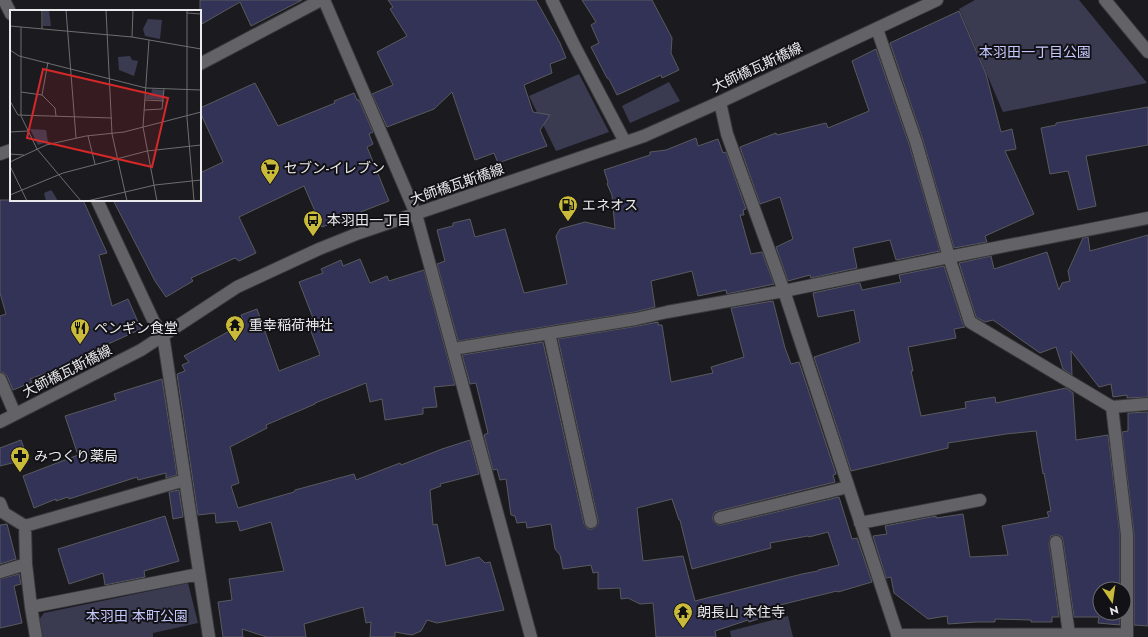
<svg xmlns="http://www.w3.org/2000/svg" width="1148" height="637" viewBox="0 0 1148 637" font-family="Jost,'Noto Sans JP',sans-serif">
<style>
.green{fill:#3a3b51}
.building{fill:#323356;stroke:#595a5e;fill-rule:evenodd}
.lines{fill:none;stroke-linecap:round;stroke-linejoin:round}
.minor-casing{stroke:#38383b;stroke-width:14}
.minor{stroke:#626267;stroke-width:12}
.labels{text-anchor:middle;stroke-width:4;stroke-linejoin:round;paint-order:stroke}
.park-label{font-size:14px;fill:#c5c8fd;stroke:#121216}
.street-label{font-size:14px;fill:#eaeaed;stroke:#121216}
.poi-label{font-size:14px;fill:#eaeaed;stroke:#121216;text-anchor:start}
.inset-road{fill:none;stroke:#6e6e71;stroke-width:1}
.view{fill:#d62828;fill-opacity:0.15;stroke:#d62828;stroke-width:2}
.inset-edge{fill:none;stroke:#eaeaed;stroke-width:2}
</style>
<rect width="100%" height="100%" fill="#1b1b1f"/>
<path class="green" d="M975 0H1079L1147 83 1003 112 959 9Z
M579 74 609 132 556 151 529 96Z
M669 82 680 101 630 123 622 106Z
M188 583 198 623 153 633V637H42L38 621 44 613Z
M788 616 793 637H731L730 631Z"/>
<path class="building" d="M200 0H302L251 26 240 2 200 25Z
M388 0H536L560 43 566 58 550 64 552 73 524 85 533 112 550 115 540 130 547 146 498 163 494 153 475 160 452 92 434 109 387 127 372 94 393 85 377 52 407 36 390 9 393 7Z
M582 0H652L672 38 671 53 679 70 662 78 661 75 617 95 609 79 607 78 591 47 599 43 591 25 596 22Z
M959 11 986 74 1001 132 1012 129 1016 149 1005 151 1034 214 985 236 987 242 954 248 923 140 890 43Z
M876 49 909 144 940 251 896 260 890 240 853 248 857 268 811 278 810 275 788 281 776 247 793 239 780 197 760 204 740 147 776 133 777 135 826 123 828 128 869 111 852 61Z
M255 83 278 126 335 103 334 101 354 93 357 100H359L373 132 369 134 373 144 367 147 389 201 322 227 304 186 239 217 256 253 239 261 235 258 191 278 193 281 166 297 155 281 113 200H200V173L223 162 200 112V108Z
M1148 107V145L1086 156 1096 206 1078 210 1068 171 1050 174 1041 128 1056 125V123Z
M696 138 698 146 718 139 723 153 726 152 746 209 743 210 744 215H740L751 254 762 252 774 284 727 294 726 290 698 296 692 271 651 281 655 307 635 312 458 341 437 264 445 261 437 230 453 226V223L470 219 475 237 505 229 524 293 567 284 556 236 560 229 585 222 615 229 612 195 607 184 608 182 604 170 650 155V152L666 150Z
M0 200H83L107 253 99 255 112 306 128 299 141 329 73 360V363L30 379 32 382 13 390 7 376 4 373 0 372V316L6 314 0 293Z
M1148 235V397L1127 398V395L1113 397 1111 384 1099 387 1071 351 1072 375 1063 369 1056 347 1040 353 993 320 985 322 976 317 959 263 991 256 994 269 1047 252 1059 290 1062 283 1070 281 1068 271 1083 238 1088 237 1090 251Z
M360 259 370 283 387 276 389 281 424 270 455 385 434 387 437 407 423 408V414L385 420 382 399 370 402 366 383 315 403V404L266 425 267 428 230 447 239 483 231 486 238 508 294 492 295 490 354 474 356 480 400 463 401 465 442 449 470 440 479 474 440 484 441 486 430 490 433 525 437 524 446 566 479 557 485 563 490 562 504 610 437 623 427 620 421 631 412 635 395 632V637H370L371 622 366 623 363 607 304 624 306 637H267L242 629 243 637H223L218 602 232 600 229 579 284 571 271 522 240 531 237 521 216 523 215 513 198 515 177 374 185 371 182 365 189 362 184 356 244 323 241 315 257 309 279 371 320 355 307 321 313 318 299 282 323 273 321 269 341 260 343 266Z
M944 266 963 324 965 327 954 329 956 338 908 347 913 371H911L921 416 966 408 965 402 995 397 996 403 1066 388 1073 393 1076 440 1108 435 1120 535V589H1100V613H1120V625L1098 623 1099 617H1074L1063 541 1062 537 1058 535H1055L1051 536 1049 543 1059 617H1052V622H1031V620L995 619V622H976L948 624 947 616 928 619 894 593 891 577 886 578 873 536 887 534 885 526 936 516V518L963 514 970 557 1008 555 1002 526 1049 517 1047 512 1051 511 1044 473 1043 474 1036 431 1006 434 948 443V448L851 471 814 357 860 342 854 310 818 317 813 293 860 283 862 290 901 282 899 275Z
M773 301 785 348 791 364 799 362 836 474 833 475 835 482 718 511 715 512 713 516V520L715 523 718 525H722L839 497 852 539 857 538 872 582 838 592 837 591 776 606 778 615 761 618 749 622 748 620 715 631 716 637H656L653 603 640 604 628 598 621 599 620 588 598 589V572L593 573 591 565 563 569 560 555 555 549 551 524 527 528 526 522 517 523 515 516 511 515 506 479 500 480 497 469 493 470 484 435 488 433 476 383 470 384 462 355 543 342 584 524 586 527 588 529H592L596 527 598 524V520L558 339 638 326 658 322V325H662L671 382 713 373 711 367 744 357 731 308ZM672 499 679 520H680L692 569 771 548 770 543 808 536 809 537 828 532 839 565 818 570V571L802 574 695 601 683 556 643 561 637 508Z
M162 379 177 475 166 478V473L138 480 137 477 69 499 68 497 56 501V499L34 508 23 476 78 455 65 416 116 400 114 394Z
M1148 412V626L1134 625V534L1122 432 1128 431V413Z
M21 440 28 459 0 466V448Z
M179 490 183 517 173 519 169 492Z
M165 516 179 561 144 571 145 577 105 585 103 573 69 584 58 549Z
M7 524 16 559 0 564V525Z
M19 574 21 584 14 586 22 623 0 628V579Z"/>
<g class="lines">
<defs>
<path id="minor" d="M4 0 11 14
M324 0 416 214 531 637
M552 0 574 45 625 142
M1105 0 1148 52
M877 29 916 142 949 257 970 322 1112 407 1127 535V637
M200 64 321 0
M720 102 727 134 784 291 898 637
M0 154 11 150
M97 200 154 322 163 335 209 637
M549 333 591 522
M453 349 636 319 667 312 784 291 949 257 1148 218
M0 379 15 414
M1112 407 1148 404
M0 422 141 350 237 287 319 249 359 233 644 136 720 102 937 0
M0 503 4 513 25 526 185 480
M720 518 848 487
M860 523 980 500
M25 526 26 564 31 607 36 637
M1056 542 1069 634
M0 572 26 564
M31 607 199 574
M897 635 1127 634"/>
</defs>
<use href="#minor" class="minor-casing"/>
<use href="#minor" class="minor"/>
</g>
<defs>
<symbol id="supermarket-pin" viewBox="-11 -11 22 30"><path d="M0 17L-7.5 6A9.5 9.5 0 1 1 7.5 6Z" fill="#caba3a" stroke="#121216"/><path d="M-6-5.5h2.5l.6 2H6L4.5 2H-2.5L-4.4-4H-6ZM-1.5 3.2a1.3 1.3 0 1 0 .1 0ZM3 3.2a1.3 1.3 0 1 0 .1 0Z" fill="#111"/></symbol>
<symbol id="fuel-pin" viewBox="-11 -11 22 30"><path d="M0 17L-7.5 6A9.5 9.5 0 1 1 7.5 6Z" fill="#caba3a" stroke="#121216"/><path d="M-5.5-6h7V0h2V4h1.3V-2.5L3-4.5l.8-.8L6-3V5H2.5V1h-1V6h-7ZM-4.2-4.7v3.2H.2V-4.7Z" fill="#111"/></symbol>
<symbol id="bus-pin" viewBox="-11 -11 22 30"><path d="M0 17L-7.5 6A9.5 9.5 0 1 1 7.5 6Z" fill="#caba3a" stroke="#121216"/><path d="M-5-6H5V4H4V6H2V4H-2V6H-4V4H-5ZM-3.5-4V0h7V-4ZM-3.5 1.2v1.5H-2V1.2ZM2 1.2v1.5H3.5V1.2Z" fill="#111"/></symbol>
<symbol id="temple-pin" viewBox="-11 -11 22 30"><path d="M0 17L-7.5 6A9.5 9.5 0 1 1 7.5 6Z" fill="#caba3a" stroke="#121216"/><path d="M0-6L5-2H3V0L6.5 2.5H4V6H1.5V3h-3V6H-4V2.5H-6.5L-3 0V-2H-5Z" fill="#111"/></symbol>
<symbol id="restaurant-pin" viewBox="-11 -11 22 30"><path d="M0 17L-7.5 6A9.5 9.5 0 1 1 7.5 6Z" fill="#caba3a" stroke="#121216"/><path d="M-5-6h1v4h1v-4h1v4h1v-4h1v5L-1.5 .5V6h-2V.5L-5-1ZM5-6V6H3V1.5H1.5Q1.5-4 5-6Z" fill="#111"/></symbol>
<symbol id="pharmacy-pin" viewBox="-11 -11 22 30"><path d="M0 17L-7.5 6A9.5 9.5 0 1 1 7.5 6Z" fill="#caba3a" stroke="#121216"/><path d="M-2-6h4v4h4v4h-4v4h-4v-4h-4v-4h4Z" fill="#111"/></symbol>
</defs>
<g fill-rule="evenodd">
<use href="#supermarket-pin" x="259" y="157" width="22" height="30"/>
<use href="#fuel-pin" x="557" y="194" width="22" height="30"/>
<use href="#bus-pin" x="302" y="209" width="22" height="30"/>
<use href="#temple-pin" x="224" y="314" width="22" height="30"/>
<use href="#restaurant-pin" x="69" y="317" width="22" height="30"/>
<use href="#pharmacy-pin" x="9" y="445" width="22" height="30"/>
<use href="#temple-pin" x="672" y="601" width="22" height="30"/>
</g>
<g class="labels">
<g class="park-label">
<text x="1035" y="57">本羽田一丁目公園</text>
<text x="137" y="621">本羽田 本町公園</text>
</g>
<g class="street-label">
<text transform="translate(757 67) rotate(-25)" y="5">大師橋瓦斯橋線</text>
<text transform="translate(457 184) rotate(-19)" y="5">大師橋瓦斯橋線</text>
<text transform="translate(67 371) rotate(-27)" y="5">大師橋瓦斯橋線</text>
</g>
<g class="poi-label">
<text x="284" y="173">セブン-イレブン</text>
<text x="582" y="210">エネオス</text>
<text x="327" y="225">本羽田一丁目</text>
<text x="249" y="330">重幸稲荷神社</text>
<text x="94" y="333">ペンギン食堂</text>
<text x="34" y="461">みつくり薬局</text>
<text x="697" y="617">朗長山 本住寺</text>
</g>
</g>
<g transform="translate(10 10)">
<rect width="191" height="191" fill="#1b1b1f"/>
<path d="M33 0H39L41 16H33ZM138 9 152 10 150 29 135 26 133 19ZM120 46 122 50 128 51 124 66 109 60 108 47ZM142 79 153 80V90L136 89V85H141ZM20 119 36 120 38 132 28 135ZM41 180 42 181 48 191H36L34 183Z" fill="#3a3b51"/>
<path class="inset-road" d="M32 0V19M56 0 66 128M96 0 102 124 117 191M177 0V108L184 191M177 3 191 4M0 16 122 27 191 39M11 17V106L27 139 71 191M122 27 123 0M139 30 133 117 147 191M0 40 9 46 136 78 191 80M38 52 32 85 45 98 46 106M11 82 32 85M135 90 154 91M0 91 8 105 102 108M134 100 152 99 154 79M0 122 18 121M78 126 85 154M0 144 14 145M0 152 36 135 76 126 114 122 191 102M0 156 17 191M0 185 53 163 137 141 191 135M77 191 145 175 191 170"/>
<path class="view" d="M33 59 158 88 142 157 17 128Z"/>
<rect width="191" height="191" class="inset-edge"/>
</g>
<g transform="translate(1112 601) rotate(167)"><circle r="19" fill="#121216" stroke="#68686c"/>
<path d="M0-3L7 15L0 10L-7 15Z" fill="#caba3a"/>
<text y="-6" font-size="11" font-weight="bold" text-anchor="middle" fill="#eaeaed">N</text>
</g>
</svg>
